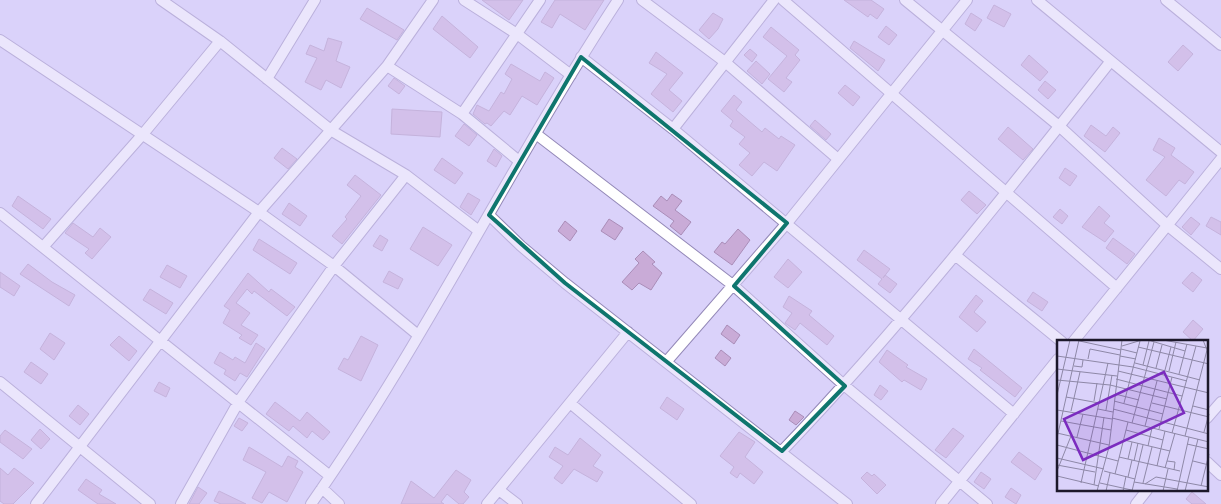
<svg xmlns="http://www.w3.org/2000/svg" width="1221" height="504" viewBox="0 0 1221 504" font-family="Inter,sans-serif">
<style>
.building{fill:#c9abd7;stroke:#aa8db8}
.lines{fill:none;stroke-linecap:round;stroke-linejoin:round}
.minor-casing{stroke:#9489b8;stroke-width:12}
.minor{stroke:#fff;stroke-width:10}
.marked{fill:none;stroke:#0f766e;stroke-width:4;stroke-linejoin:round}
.inset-road{fill:none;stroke:#8e88a7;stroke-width:1}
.view{fill:#7b2cbf;fill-opacity:0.15;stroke:#7b2cbf;stroke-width:2.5}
.inset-edge{fill:none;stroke:#1c182a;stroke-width:2.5}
</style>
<rect width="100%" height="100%" fill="#dad2fa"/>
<path class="building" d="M482 0H523L509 20Z
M555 0H604L585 30 560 14 552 28 541 22Z
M844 0H871L884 9 877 19 870 14 868 17Z
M994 5 1011 14 1004 27 987 18Z
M367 8 404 30 397 40 360 19Z
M713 13 723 19 718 29 709 39 699 30Z
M971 13 982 20 975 31 965 24Z
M442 16 478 47 470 58 433 29Z
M886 26 897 35 889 45 878 37Z
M771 27 799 50 795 55 800 60 786 78 792 82 784 92 768 79 787 56 763 37Z
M328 38 342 42 336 61 350 67 341 88 326 80 321 90 305 82 317 58 306 54 310 45 324 51Z
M854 41 885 60 878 71 850 48Z
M1183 45 1193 54 1178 71 1168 62Z
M750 49 757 55 752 62 744 55Z
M656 52 683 73 669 90 682 101 673 112 651 94 667 74 649 63Z
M1029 55 1048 72 1040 81 1021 65Z
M756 61 770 74 762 84 747 71Z
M511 64 540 81 545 72 554 78 537 105 522 96 510 115 504 111 491 126 487 123 485 124 473 114 477 105 489 111 501 92 504 94 512 79 505 74Z
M394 78 405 86 399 94 388 86Z
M1045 81 1056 90 1048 99 1038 90Z
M845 85 860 97 853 106 838 93Z
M734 95 742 102 736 110 762 132 765 128 779 139 781 136 795 145 777 171 764 162 752 176 739 165 750 153 739 144 745 137 730 126 733 121 721 111Z
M392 109 442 112 440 137 391 134Z
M815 120 831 134 826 140 810 126Z
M464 124 477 135 469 146 455 136Z
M1091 125 1106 136 1113 127 1120 133 1105 152 1084 136Z
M1008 127 1033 149 1023 160 998 139Z
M1159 138 1175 148 1171 155 1194 172 1185 184 1179 180 1166 196 1146 180 1165 157 1153 150Z
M282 148 297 159 288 169 274 158Z
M494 149 502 156 496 167 487 161Z
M442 158 463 173 455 184 434 170Z
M1065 168 1077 176 1070 186 1059 178Z
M355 175 381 195 342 244 332 236 347 219 345 217 361 196 347 185Z
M969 191 986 205 977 214 961 200Z
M468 193 480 200 471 215 460 207Z
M672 194 682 201 675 210 691 222 681 235 670 226 674 221 653 206 661 196 667 201Z
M18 196 51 219 43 229 12 206Z
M289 203 307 216 300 226 282 214Z
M1099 206 1110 216 1104 223 1114 231 1105 242 1082 227Z
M1060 209 1068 216 1062 224 1053 217Z
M1191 217 1200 224 1191 235 1182 227Z
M1211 217 1221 222V235L1206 226Z
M609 219 623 228 615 240 601 231Z
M565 221 577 231 570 241 558 231Z
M73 223 93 237 100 228 111 237 92 259 85 253 89 249 65 233Z
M423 227 452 245 438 266 410 249Z
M738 229 750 240 732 265 714 252 722 242 725 244Z
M380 235 388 240 382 251 373 246Z
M1113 238 1135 254 1127 264 1106 248Z
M259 239 297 263 290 274 253 250Z
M864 250 890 269 883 278 885 275 897 284 890 293 878 284 882 279 857 260Z
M643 251 655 262 652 264 662 273 651 290 639 283 632 290 622 282 639 263 635 259Z
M788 259 802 272 788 288 774 277Z
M28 264 52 282 75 295 69 306 20 274Z
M167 265 187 276 180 288 160 277Z
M389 271 403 279 398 289 383 282Z
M0 272 20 286 14 296 0 287Z
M1192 272 1202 280 1193 292 1182 283Z
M248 273 269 292 271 289 295 307 287 316 254 291 252 294 247 289 236 303 250 313 241 325 258 335 251 345 239 338 242 335 223 323 230 310 224 306Z
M150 289 173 303 166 314 143 300Z
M1033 292 1048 302 1042 311 1027 301Z
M976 295 983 301 974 312 986 322 977 332 959 317Z
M789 296 812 311 809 315 834 336 827 345 800 323 795 330 785 323 792 313 783 307Z
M1193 320 1203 329 1193 341 1183 332Z
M727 325 740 335 734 344 721 334Z
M50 333 65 343 54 360 40 349Z
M119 336 137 351 129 361 110 345Z
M361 336 378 345 361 381 338 369 344 358 348 360Z
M256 343 265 349 247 377 240 373 235 381 224 374 226 370 214 363 220 352 233 360 235 357 245 363Z
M974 349 1022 388 1015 397 980 370 982 368 968 359Z
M721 350 731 358 725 366 715 358Z
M887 350 908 365 906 367 927 379 921 390 904 380 902 382 879 362Z
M31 362 48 374 41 384 24 372Z
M159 382 170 388 166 397 154 391Z
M880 385 888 391 881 400 874 395Z
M667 397 684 409 677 420 660 408Z
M275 402 300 421 307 412 330 432 323 440 312 431 307 438 293 426 289 431 266 414Z
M78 405 89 414 80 425 69 416Z
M795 411 804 417 796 425 789 420Z
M239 418 248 423 242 431 234 426Z
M953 428 964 436 946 458 935 450Z
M40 429 50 439 41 449 31 440Z
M5 430 32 449 23 459 0 442V436Z
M739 432 755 442 745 457 763 472 754 484 740 473 737 478 730 473 734 467 720 456Z
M580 438 601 455 593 466 603 472 597 482 574 469 562 484 554 478 563 466 549 457 555 447 568 455Z
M249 447 282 467 288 456 298 461 295 467 303 472 287 502 269 492 262 503 252 498 266 472 243 460Z
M1019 452 1042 469 1035 480 1011 462Z
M0 468 8 475 14 468 34 483 13 504H4L0 501Z
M456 470 471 480 464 492 469 497 463 504H459L447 494 441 502 444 504H401L411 481 434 498Z
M867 472 872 476 874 474 886 485 877 494 861 478Z
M981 472 991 479 984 489 974 482Z
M86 479 102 490 99 494 116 504H98L78 490Z
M198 487 207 493 199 504H189Z
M1011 488 1021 495 1016 504 1005 497Z
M219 491 246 504H221L214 501Z
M1192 492 1206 504H1192L1186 499Z"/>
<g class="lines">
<defs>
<path id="minor" d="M161 0 220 41 332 131 406 175 479 231
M464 0 517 34 571 75
M642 0 725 62 838 159
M783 0 1117 288
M905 0 1059 126 1167 225 1221 269
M1037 0 1221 152
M1166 0 1221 45
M0 40 259 212 334 266 418 335
M581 57 673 129 1014 414
M387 66 462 114 519 161
M267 79 315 0
M462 114 540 0
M673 129 774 0
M536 134 734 286 845 386 987 504
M0 213 330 476
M489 215 521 246 565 283 847 504
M44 246 143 134 220 41
M955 255 1062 342
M1073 342 1221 159
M667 361 787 223 967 0
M0 382 150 504
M570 403 691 504
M1207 418 1221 402
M782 451C899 329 1005 195 1110 62
M1207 462 1221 475
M322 488 339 504
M499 490 517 504
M36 504 259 212 387 66 433 0
M181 504 239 401 334 266 406 175
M311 504C424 343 510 165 618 0
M487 504 628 332
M941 504 1058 359
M1136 504 1147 490"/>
</defs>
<use href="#minor" class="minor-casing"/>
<use href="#minor" class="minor"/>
</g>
<path d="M0 0H1221V504H0ZM581 57 787 223 734 286 845 386 782 451 565 283 489 215Z" fill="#dad2fa" fill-opacity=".55" fill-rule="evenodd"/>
<path class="marked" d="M581 57 787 223 734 286 845 386 782 451 565 283 489 215Z"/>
<g transform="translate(1057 340)">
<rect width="151" height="151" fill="#dad2fa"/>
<path class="inset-road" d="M18 0 64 10M91 0 128 11M106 0 150 8M65 6 85 0M81 7 152 24M64 9 80 13M0 16 76 27 130 41M63 16 79 19M31 19 33 9 63 15M78 23 143 40M86 25 92 1M17 26 25 27 26 20M99 28 105 5M0 29 60 36M108 30 114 7M61 31 152 53M112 31 119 2M122 34 130 4M59 39 125 56M0 40 53 45 110 59M58 54 82 60M0 55 13 0M9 57 42 63M37 61 40 43M57 61 106 74M67 63 83 1M95 63 152 77M136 66 152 70M41 69 56 72M56 69 152 94M0 70 55 79M49 70 55 35M14 71 23 32M55 78 152 102M4 81 54 90M75 83 97 2M88 86 100 41M102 89 115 37M69 90 106 100M147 92 152 74M0 93 52 105M115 93 139 6M128 96 150 10 146 0M20 97 26 74M0 98 22 0M67 100 113 111M130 104 152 109M0 105 61 121M91 106 95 88M62 117 123 131M0 118 47 129M71 119 75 102M77 121 81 103M110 121 118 122 117 130M136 121 152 125M0 125 38 132M100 126 108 91M108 128 118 93M0 131 14 96M47 131 78 139M58 134 71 82M0 136 42 146M71 137 75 120M77 142 120 149M24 143 51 23M43 143 79 151M86 143 95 107M88 144 99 137 152 147M37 145 47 77M144 146 152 114M40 151 52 107 65 0M49 151 53 133M66 151 69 136M75 151 86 105M106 151 111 129M120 151 132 97M128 151 141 99"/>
<path class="view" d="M107 32 127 73 26 120 7 79Z"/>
<rect width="151" height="151" class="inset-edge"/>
</g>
</svg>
